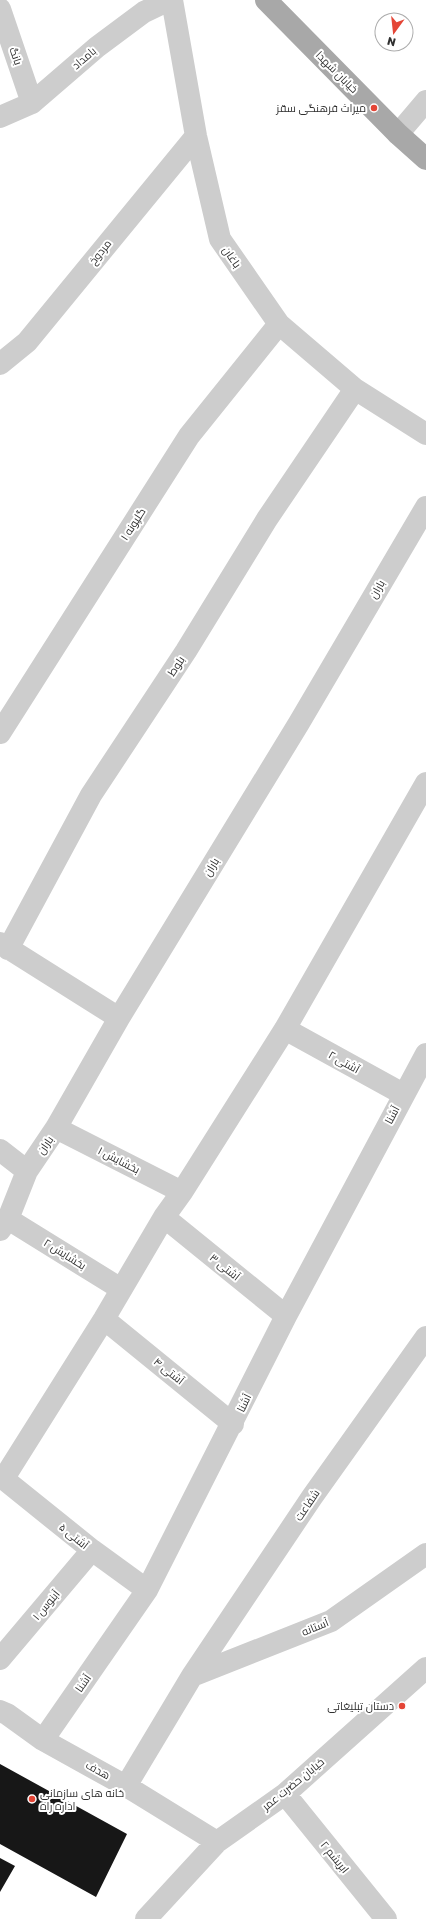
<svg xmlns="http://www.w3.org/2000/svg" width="426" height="1919" viewBox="0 0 426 1919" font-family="'Golos Text',Cairo,sans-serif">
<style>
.building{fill:#171717}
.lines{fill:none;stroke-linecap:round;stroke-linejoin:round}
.minor{stroke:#cdcdcd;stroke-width:22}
.major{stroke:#a8a8a8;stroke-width:22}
.poi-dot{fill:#e44536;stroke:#fff;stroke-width:1.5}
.labels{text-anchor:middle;stroke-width:4;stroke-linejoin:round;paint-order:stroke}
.street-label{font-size:11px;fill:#303030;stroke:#fff}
.poi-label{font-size:11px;fill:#303030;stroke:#fff;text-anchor:end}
</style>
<rect width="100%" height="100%" fill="#fff"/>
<path class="building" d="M0 1764 127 1834 96 1897 0 1844Z
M0 1858 15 1866 0 1892Z"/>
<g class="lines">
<path class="minor" d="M172 0 196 136 220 239 279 324 355 389 426 434
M0 9 32 103
M0 117 32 103 97 47 144 12 169 0
M398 134 426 101
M0 364 27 342 196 136
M0 733 189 436 279 324
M0 943 119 1018
M8 949 91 795 186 651 267 519 355 389
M285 1029 403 1094
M56 1128 182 1192
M0 1150 27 1171
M164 1217 286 1316
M8 1219 121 1289
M0 1230 8 1219 27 1171 56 1128 119 1018 299 723 426 507
M104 1319 233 1424
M0 1476 92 1550 147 1590
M4 1478 104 1319 164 1217 182 1192 285 1029 426 783
M0 1659 92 1550
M192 1676 331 1621 426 1554
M0 1711 7 1714 43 1740 126 1786 217 1842
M43 1740 147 1590 286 1316 426 1054
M126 1786 192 1676 312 1497 426 1337
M285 1794 386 1919
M146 1919 217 1842 285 1794 426 1668"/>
<path class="major" d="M266 0 398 134 426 159"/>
</g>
<g class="poi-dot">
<circle cx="374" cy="108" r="4"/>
<circle cx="402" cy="1706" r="4"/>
<circle cx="32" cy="1799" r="4"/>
</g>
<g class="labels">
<g class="street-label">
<text transform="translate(16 56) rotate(71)" y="4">بانگ</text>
<text transform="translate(84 58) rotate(-41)" y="4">بامداد</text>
<text transform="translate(337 72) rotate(45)" y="4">خیابان شهدا</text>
<text transform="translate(100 252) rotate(-51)" y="4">مردوخ</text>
<text transform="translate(232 257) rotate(55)" y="4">باغان</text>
<text transform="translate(133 524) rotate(-57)" y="4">گلپونه ۱</text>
<text transform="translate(377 589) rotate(-60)" y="4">باران</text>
<text transform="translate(176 666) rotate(-57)" y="4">بلوط</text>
<text transform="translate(211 867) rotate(-59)" y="4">باران</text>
<text transform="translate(344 1062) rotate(29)" y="4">آشتی ۲</text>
<text transform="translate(392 1115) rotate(-62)" y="4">آشنا</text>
<text transform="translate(45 1145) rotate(-55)" y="4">باران</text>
<text transform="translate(119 1160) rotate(27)" y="4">بخشایش ۱</text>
<text transform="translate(65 1254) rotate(32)" y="4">بخشایش ۲</text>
<text transform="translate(225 1267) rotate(39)" y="4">آشتی ۳</text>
<text transform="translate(169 1371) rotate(39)" y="4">آشتی ۴</text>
<text transform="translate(244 1403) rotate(-64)" y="4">آشنا</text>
<text transform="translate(307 1505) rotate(-56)" y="4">شفاعت</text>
<text transform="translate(74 1536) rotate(39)" y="4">آشتی ۵</text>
<text transform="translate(46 1605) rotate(-50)" y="4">آبنوس ۱</text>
<text transform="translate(315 1627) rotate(-22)" y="4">آستانه</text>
<text transform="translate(83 1683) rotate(-55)" y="4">آشنا</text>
<text transform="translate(98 1770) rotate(29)" y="4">هدف</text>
<text transform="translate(293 1784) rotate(-39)" y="4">خیابان حضرت عمر</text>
<text transform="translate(335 1857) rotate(51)" y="4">ابریشم ۲</text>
</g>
<g class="poi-label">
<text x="366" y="112">میراث فرهنگی سقز</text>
<text x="394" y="1710">دستان تبلیغاتی</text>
<text x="40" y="1797" text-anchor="start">خانه های سازمانی<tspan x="40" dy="13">اداره راه</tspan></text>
</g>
</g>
<g transform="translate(394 32) rotate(195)"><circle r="19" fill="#ffffff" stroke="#acacac"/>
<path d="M0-3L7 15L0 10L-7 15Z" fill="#e44536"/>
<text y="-6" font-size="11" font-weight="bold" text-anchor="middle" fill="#303030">N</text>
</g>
</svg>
